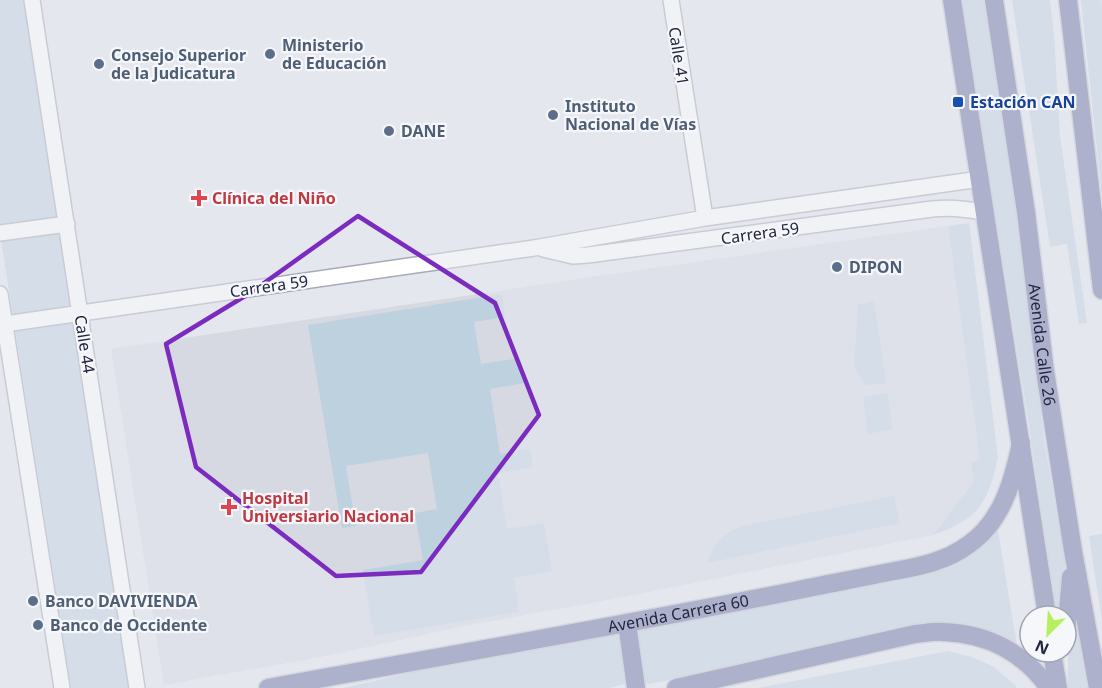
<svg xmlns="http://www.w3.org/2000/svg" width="1102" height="688" viewBox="0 0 1102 688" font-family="'Noto Sans',sans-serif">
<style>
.built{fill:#d6d9e2}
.green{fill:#bed1df}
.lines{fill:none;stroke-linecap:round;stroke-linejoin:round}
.minor-casing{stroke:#a7aab6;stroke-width:18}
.major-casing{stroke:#c2c3ca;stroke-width:21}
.minor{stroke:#fff;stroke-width:15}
.major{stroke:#6a70a3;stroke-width:18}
.marked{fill:none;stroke:#7b2cbf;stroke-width:4.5;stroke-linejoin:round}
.service-dot{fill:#5c6f8a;stroke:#f6f7fa;stroke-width:2}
.transit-dot{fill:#1a4fb4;stroke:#f6f7fa;stroke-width:2}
.health-dot{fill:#e0444e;stroke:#f6f7fa;stroke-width:2}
.labels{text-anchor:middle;stroke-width:4.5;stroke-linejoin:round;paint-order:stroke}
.service-label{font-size:16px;font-weight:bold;fill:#4e5e75;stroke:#f6f7fa;text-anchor:start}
.street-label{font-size:16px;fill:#242740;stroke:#f6f7fa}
.transit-label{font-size:16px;font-weight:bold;fill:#164399;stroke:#f6f7fa;text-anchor:start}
.health-label{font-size:16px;font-weight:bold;fill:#be3a42;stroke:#f6f7fa;text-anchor:start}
</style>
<rect width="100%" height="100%" fill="#e5e7ee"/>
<path class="built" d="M948 226 980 460 974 481 933 535 624 597 465 626 321 657 164 685 111 349 591 277Z"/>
<path class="green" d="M0 0H25L130 688H71L0 233Z
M961 0H984L999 88 1014 195 1044 439 1066 570 1059 616H1056L1029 425Z
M1012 0H1050L1054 35 1060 136 1087 323 1079 324 1067 244 1050 247Z
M1081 0H1101L1102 6V197Z
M969 223 998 457C988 503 979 519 933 535L974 481 971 462 980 460 948 226Z
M502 294 505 317 474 322 481 364 520 358 525 383 490 389 500 454 530 449 533 467 498 473 507 529 544 523 552 571 514 578 519 612 374 636 363 570 423 560 415 513 437 509 428 453 346 466 356 526 342 528 308 325Z
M874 301 886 383 865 385 854 367 858 305Z
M887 393 893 429 868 434 863 397Z
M894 496 900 523 707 563C715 541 723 534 743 526Z
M997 524 1017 646 929 626 649 684 642 682 636 632 639 629 916 574Z
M1102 534V621L1089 536Z
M1076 613 1089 688H1068V655Z
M616 632 621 636 627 680 624 684 610 688H343L383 679 446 662Z
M948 651 972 657 994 667 1015 685 1017 688H758Z"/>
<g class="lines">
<defs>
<path id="minor" d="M32 0 137 688
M671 0 705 218
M0 233 67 224
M543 249 573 256 588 255 932 209C951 207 968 209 986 213
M0 294 62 688
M5 324 534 248 705 218 980 179"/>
<g id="major">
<path d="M952 0 1047 616"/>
<path id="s1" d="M994 0 1026 212 1045 371 1073 551 1098 688"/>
<path d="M1068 0 1102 290"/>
<path d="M627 623 636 688"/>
<path d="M1066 634 1071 577"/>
<path d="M1052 652 1058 688"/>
<path id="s2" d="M268 688C444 656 619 626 794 591 822 585 850 580 879 574 909 568 943 564 968 545 1002 522 1013 481 1021 443"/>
<path d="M676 688 915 634C925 633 935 631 944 632 989 634 1023 652 1049 688"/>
</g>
</defs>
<use href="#minor" class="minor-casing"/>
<use href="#major" class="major-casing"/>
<use href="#minor" class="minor"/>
<use href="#major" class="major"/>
</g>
<path d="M0 0H1102V688H0ZM358 216 495 303 539 415 421 572 336 576 196 467 166 344 250 293Z" fill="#e5e7ee" fill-opacity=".55" fill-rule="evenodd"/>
<path class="marked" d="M358 216 495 303 539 415 421 572 336 576 196 467 166 344 250 293Z"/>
<g class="service-dot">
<circle cx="270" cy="54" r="6"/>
<circle cx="99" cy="64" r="6"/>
<circle cx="553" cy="115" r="6"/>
<circle cx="389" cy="131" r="6"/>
<circle cx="837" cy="267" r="6"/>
<circle cx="33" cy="601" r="6"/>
<circle cx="38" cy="625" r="6"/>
</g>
<rect class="transit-dot" x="952" y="96" width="12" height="12" rx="3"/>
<g class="health-dot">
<path d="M196 189h6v6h6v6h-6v6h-6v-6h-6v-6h6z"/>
<path d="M226 498h6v6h6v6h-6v6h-6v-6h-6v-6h6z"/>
</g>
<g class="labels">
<g class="service-label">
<text x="282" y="51">Ministerio<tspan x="282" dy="18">de Educación</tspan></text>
<text x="111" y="61">Consejo Superior<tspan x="111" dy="18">de la Judicatura</tspan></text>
<text x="565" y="112">Instituto<tspan x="565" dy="18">Nacional de Vías</tspan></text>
<text x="401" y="137">DANE</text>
<text x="849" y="273">DIPON</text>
<text x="45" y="607">Banco DAVIVIENDA</text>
<text x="50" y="631">Banco de Occidente</text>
</g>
<g class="street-label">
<text transform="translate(679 56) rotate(81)" y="6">Calle 41</text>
<text transform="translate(760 233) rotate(-8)" y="6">Carrera 59</text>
<text transform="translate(269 286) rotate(-8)" y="6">Carrera 59</text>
<text transform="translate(85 344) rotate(81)" y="6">Calle 44</text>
<text dy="6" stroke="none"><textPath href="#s1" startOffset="348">Avenida Calle 26</textPath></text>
<text dy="6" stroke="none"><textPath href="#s2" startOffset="417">Avenida Carrera 60</textPath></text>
</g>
<g class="transit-label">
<text x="970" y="108">Estación CAN</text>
</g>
<g class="health-label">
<text x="212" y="204">Clínica del Niño</text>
<text x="242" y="504">Hospital<tspan x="242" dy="18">Universiario Nacional</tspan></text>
</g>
</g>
<g transform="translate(1048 634) rotate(204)"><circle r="28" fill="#f6f7fa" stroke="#a2a4b0" stroke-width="1.5"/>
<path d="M0-4.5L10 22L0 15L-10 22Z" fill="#b6f060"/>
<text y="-9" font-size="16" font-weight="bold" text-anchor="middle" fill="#242740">N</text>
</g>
</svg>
